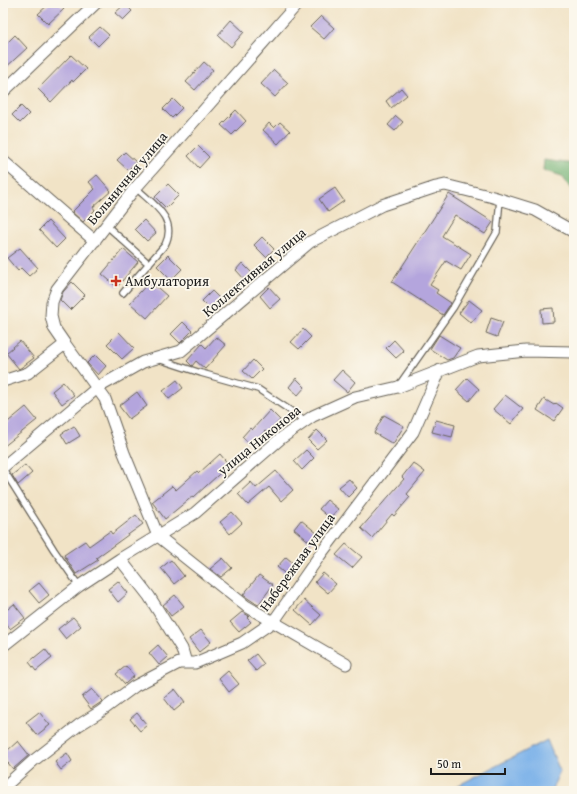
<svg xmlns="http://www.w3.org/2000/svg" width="577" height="794" viewBox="0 0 577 794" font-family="'Gentium Book Plus',serif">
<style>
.forest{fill:#71b072;stroke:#466647}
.water{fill:#7ab1e9;stroke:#4b6682}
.building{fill:#b4a5dd}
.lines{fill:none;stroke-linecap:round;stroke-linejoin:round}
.lane-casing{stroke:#676258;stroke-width:8}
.street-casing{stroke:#676258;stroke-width:13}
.lane{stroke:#fff;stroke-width:5.5}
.street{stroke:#fff;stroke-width:11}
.poi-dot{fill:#c8321e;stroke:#fbf7ec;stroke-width:1.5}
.labels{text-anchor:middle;stroke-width:3.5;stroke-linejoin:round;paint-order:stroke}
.street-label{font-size:14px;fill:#1c1c1c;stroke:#fbf7ec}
.poi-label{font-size:14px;fill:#1c1c1c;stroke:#fbf7ec;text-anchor:start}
</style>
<rect width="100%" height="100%" fill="#fbf7ec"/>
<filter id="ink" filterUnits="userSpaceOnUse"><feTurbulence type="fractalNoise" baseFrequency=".025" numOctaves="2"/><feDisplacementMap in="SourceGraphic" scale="8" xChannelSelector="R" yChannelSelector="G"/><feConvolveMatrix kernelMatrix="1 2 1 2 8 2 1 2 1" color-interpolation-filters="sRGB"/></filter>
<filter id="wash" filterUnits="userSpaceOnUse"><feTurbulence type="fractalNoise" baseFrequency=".012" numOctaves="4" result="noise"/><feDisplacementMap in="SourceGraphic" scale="16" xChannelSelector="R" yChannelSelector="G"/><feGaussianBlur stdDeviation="0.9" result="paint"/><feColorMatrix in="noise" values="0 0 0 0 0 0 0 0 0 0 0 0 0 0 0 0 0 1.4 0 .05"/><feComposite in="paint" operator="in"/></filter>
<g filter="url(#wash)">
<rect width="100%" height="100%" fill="#f1e3c6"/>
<path class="forest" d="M544 160 574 164V194L562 176 543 170Z"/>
<path class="water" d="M547 740 560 771 551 791H447Z"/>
<g id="blocks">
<path class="building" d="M50 3H59L64 9 48 24 38 14Z
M125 4 132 11 123 20 115 13Z
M321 16 334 28 324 39 310 27Z
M231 20 244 32 231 47 218 35Z
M100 27 109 35 98 46 89 37Z
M15 35 27 48 3 70V47Z
M71 55 86 69 73 82 72 80 51 102 38 89Z
M204 62 213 70 195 90 186 82Z
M274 70 288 83 275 97 261 84Z
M401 88 407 95 391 108 386 101Z
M173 99 182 108 172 118 163 109Z
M21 106 29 114 20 123 12 115Z
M236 110 246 121 232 135 221 125Z
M396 116 403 122 395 131 388 125Z
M280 122 290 131 278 144 263 130 269 123 274 128Z
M198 146 209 157 199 168 188 156Z
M125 152 136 162 128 170 117 160Z
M97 175 111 191 93 207 95 210 83 222 72 212 95 189 89 182Z
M168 184 179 195 166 208 155 197Z
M335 188 344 201 328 212 319 199Z
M449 194 493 222 485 234 455 215 442 236 471 254 461 270 446 261 430 285 438 290 436 293 451 303 443 315 392 282Z
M144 220 156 233 147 241 135 229Z
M48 221 65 239 56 248 39 230Z
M262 237 274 249 266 257 254 245Z
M20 248 38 268 29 276 21 268 18 271 7 258Z
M123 249 138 262 117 287 102 274Z
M168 255 182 269 171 280 157 266Z
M242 263 252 273 245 280 236 270Z
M150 281 167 296 147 318 130 303Z
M72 282 85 295 70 310 60 300 63 292Z
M269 287 280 299 270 308 260 296Z
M212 291 223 302 213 312 202 301Z
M469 300 482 310 471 323 459 313Z
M553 308 554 322 542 323 541 309Z
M491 318 503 322 497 337 486 333Z
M183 322 192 331 180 343 171 334Z
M303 329 311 337 299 349 291 342Z
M119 332 134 348 122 359 107 344Z
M439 335 460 348 453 358 447 360 430 349Z
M216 337 226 345 205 369 196 361 192 366 187 361 202 344 206 348Z
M394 340 404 351 396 358 386 348Z
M20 341 34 358 22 367 19 369 6 353Z
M95 355 106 366 98 375 87 363Z
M253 360 262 369 252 379 243 371Z
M342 370 355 382 347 392 333 380Z
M296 378 305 387 298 395 289 387Z
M467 378 479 389 469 401 456 390Z
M177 380 183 388 169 399 163 391Z
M63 382 74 395 62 404 52 391Z
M137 392 147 406 129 419 119 406Z
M505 395 523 409 511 424 493 409Z
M544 399 554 405 556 403 563 408 554 421 537 410Z
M26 407 37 420 3 447V426Z
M270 410 280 420 268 433 265 431 252 446 242 437 250 428 252 430Z
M384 415 404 426 393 444 374 433Z
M436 420 455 425 452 437 432 432Z
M74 426 80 436 67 444 61 434Z
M317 430 327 440 317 449 308 440Z
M306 450 314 458 302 470 294 461Z
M220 454 229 465 194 497 193 496 165 519 152 502 172 486 176 490 197 471 199 473Z
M413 463 425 472 407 494 410 497 394 516 392 514 372 538 361 528 404 479 402 477Z
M25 465 32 473 18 485 12 475Z
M276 471 293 490 281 501 269 487 248 505 238 494 251 482 256 488Z
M349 479 357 488 348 497 339 487Z
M327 500 338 509 330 518 319 509Z
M232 512 242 523 230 534 220 522Z
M136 515 143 524 96 558 98 560 76 574 64 555 85 541 89 546 110 531 112 534Z
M301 520 318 534 311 543 294 529Z
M346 544 362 557 352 568 336 555Z
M286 557 298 567 289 577 277 567Z
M223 558 232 568 221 577 210 569Z
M171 560 184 576 174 584 161 568Z
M323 573 336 584 328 593 315 582Z
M259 575 273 585 258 605 243 595Z
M118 581 128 593 118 602 108 589Z
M39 583 49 595 39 603 29 591Z
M175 595 184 606 171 616 163 605Z
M304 600 321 615 312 625 295 610Z
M14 604 25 618 10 629 3 620V613Z
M242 612 249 616 247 618 251 622 239 632 230 622Z
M73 617 81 626 66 639 58 629Z
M201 630 211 642 199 652 189 639Z
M158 645 168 657 159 665 149 653Z
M45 649 52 658 36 671 29 662Z
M256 654 264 664 256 671 247 661Z
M126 666 134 676 125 684 116 674Z
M228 671 239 684 229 692 219 679Z
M92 689 103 701 91 709 82 697Z
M175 689 185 702 174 711 164 698Z
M39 712 50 725 37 735 26 722Z
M137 713 147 725 140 731 130 719Z
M18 741 29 755 13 769 3 757V744L8 750Z
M67 753 72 761 61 770 55 762Z"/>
</g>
</g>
<g filter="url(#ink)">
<use href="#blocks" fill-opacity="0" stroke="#676258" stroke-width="1"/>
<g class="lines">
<defs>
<path id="lane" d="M106 225 149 264
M123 293 165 245C178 219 153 204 136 188
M158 359 201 373 258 389 306 421
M399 385 453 308 497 232 500 199
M3 469 54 550 79 586"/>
<path id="street" d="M298 3 132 192 57 289 52 302 51 316 54 328 65 344 105 399 124 453 158 536 246 606 346 664
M3 92 96 3
M3 161 95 241
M3 381 28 373 65 344
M3 467 97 388 143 362 181 351 310 242 382 205 436 187 445 185 493 197 535 210 574 232
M120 559 149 596 182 649 186 663
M3 646 79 586 120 559 195 513 280 439 313 416 355 397 398 387 478 356 526 351 574 352
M3 788 33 761 79 725 100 712 135 686 179 663H195L242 643 274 621 320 555 413 432 440 370"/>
</defs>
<use href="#lane" class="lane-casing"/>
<use href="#street" class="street-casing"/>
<use href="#lane" class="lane"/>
<use href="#street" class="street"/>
</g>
</g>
<path class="poi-dot" d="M114 275h4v4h4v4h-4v4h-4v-4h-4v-4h4z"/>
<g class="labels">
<g class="street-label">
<text transform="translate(127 178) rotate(-50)" y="5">Больничная улица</text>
<text transform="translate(254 272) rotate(-40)" y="5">Коллективная улица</text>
<text transform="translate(259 440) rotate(-39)" y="5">улица Никонова</text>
<text transform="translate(297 562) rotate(-54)" y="5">Набережная улица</text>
</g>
<g class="poi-label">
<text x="125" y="286">Амбулатория</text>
</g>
</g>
<rect width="577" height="794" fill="none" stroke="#fbf7ec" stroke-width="16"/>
<path d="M431 768v6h74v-6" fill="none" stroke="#1c1c1c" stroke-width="2"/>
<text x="437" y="768" font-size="12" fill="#1c1c1c" stroke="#fbf7ec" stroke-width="3" paint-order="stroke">50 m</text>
</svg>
